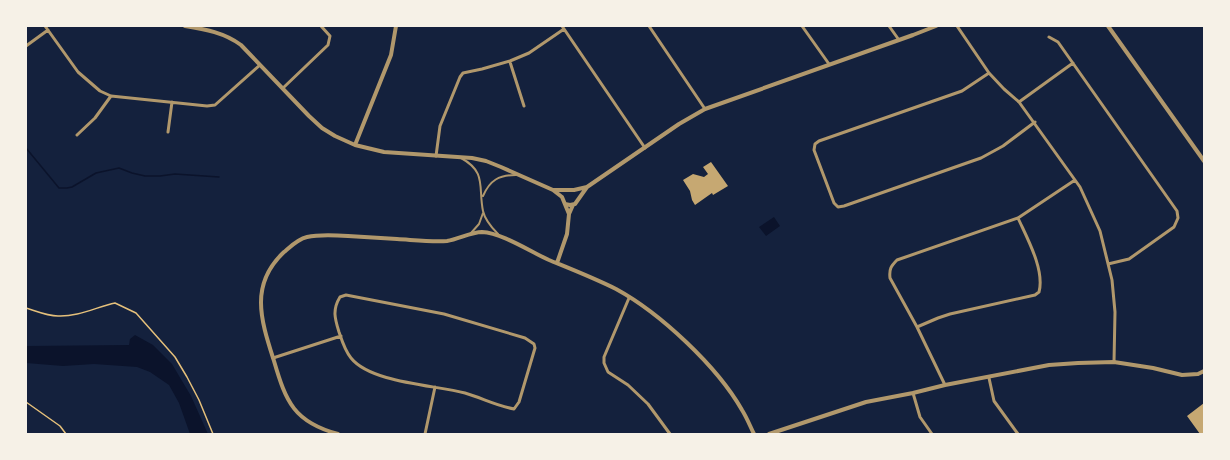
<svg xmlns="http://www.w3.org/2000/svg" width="1230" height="460" viewBox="0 0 1230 460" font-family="Signika,sans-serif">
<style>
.water{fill:#0b132b}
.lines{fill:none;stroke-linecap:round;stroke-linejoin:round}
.stream{stroke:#0b132b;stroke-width:1.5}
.building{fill:#c6a872}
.path{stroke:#e5c07b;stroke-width:1.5}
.pedestrian{stroke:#b1986c;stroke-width:2}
.minor{stroke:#b1986c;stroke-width:3}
.tertiary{stroke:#b1986c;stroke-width:4}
</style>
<rect width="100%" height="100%" fill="#14213d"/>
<path class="water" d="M774 217 780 226 766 236 759 227Z
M135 335 153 345 172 364 191 396 208 434H190L179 403 169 385 150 372 137 367 94 364 63 366 26 363V346L129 345 130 339Z"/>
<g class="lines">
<path class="stream" d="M26 148 59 188H67L72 187 96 173 119 168 132 173 145 176H160L175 174 219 177"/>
</g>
<path class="building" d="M711 162 728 186 713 195 712 193 695 205 692 200 690 191 683 180 693 174 704 177 708 174 703 167Z
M1204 403V434H1200L1187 416Z"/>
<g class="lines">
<path class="path" d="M26 308C36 311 47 316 58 316 77 317 97 307 115 303L136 313 175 357 187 377 199 400 213 434
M26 402 60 426 66 434"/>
<path class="pedestrian" d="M461 158C487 172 478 187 483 211 485 220 492 228 498 234
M483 196C490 180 499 175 516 175
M471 233 479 224 483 213"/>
<path class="minor" d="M45 26 78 72 100 91 111 96 207 106 215 105 260 65
M562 26 645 148
M649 26 705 109
M802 26 829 64
M889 26 899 40
M957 26 989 73 1004 89 1019 102 1080 187 1100 231 1112 280 1115 312 1114 362
M1049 37 1058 42 1177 211 1178 218 1174 227 1129 259 1108 264
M26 46 48 30
M510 62 524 106
M989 73 962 91 819 141 815 144 814 150 834 203 838 207 844 206 981 158 1003 146 1035 122
M283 88 328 45 330 36 321 26
M1019 102 1073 63
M168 132 172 102
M77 135 95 118 111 96
M436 156 440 126 460 77 463 73 482 69 510 61 529 53 564 29
M346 295 444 314 525 338 534 344 535 348 519 402 514 409C497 406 482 398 465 393 435 385 371 383 351 358 345 351 342 341 339 332 335 319 332 310 340 297Z
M629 298 604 357V363L608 372 628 385 648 404 670 434
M917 327 938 318 950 314 1035 295 1039 292C1045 270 1027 238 1018 218
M273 358 341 336
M989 378 994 401 1018 434
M945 385 917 327 890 278C889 269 891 266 897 260L1018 218 1075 180
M913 393 920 417 932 434
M425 434 435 387"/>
<path class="tertiary" d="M185 26C205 29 225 33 241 45L309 116 322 128 335 136 355 145 384 152 472 158 486 161 501 167 553 190 562 197 569 214
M1108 26 1204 161
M355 145 391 55 396 26
M553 190H574L587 187
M565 204 570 205 575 204 587 187 679 124 705 109 913 35 936 26
M557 263 567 234 569 214 573 205
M338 434C294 422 286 402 274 361 261 320 249 285 284 252 291 246 298 239 307 237 320 234 334 235 348 236 364 237 381 238 397 239 414 240 431 242 447 241 459 239 471 232 482 232 502 233 531 252 549 260 571 269 594 278 616 289 660 313 717 366 742 410 747 418 750 426 754 434
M769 434 866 402 913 393 945 385 1049 365 1078 363 1114 362 1153 368 1182 375 1198 374 1204 371"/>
</g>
<rect width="1230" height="460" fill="none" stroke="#f6f1e7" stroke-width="54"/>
</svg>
